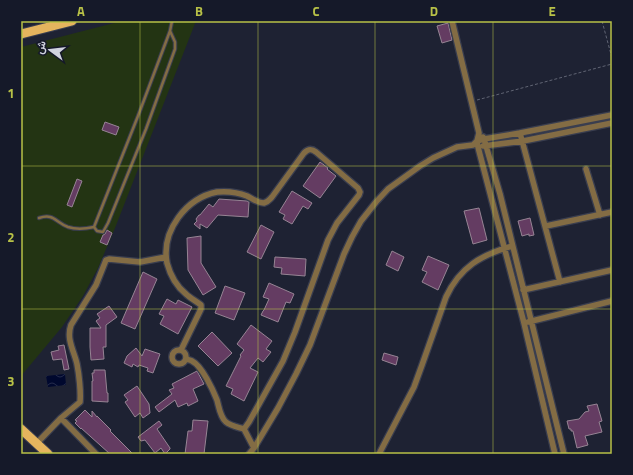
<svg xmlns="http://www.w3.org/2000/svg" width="633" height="475" viewBox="0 0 633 475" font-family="'Titillium Web',Vazirmatn,sans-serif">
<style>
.green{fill:#233413}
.water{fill:url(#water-waves)}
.building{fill:#643c62;stroke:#968494}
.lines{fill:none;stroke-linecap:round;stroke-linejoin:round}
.service-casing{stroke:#3a3e4f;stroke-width:4.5}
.minor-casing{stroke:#3a3e4f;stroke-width:8}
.primary-casing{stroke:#3a3e4f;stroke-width:11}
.path{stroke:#606473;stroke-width:1;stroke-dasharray:3 2;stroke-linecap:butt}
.service{stroke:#836c44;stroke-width:2.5}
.minor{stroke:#836c44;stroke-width:5.5}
.primary{stroke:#e5b45e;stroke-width:9}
.grid{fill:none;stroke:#b8c147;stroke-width:1;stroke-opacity:0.55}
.neatline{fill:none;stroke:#b8c147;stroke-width:1.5}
.grid-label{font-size:13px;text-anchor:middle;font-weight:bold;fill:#b8c147}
</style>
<defs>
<pattern id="water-waves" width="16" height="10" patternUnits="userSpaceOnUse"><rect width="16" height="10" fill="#00082e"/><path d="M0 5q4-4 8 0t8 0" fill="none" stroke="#242b4c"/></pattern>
</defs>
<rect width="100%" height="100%" fill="#1e2233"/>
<path class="green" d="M122 21H196L115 228 98 268 83 296 62 327 21 376V47Z"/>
<path class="water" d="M65 374 66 385 48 387 46 376Z"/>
<path class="building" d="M448 23 452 40 442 43 437 26Z
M105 122 119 127 116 135 102 130Z
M320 162 328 168 327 169 336 176 320 198 303 186Z
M77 179 82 181 72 207 67 205Z
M292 191 312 203 308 209 303 206 292 224 283 219 285 215 279 212Z
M219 199 247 201 249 202 248 217 218 215 207 228 200 224V229L194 224 197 221 196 219 199 215H200L209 204 213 207Z
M479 208 487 240 473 244 464 211Z
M530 218 534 235 529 236V234L522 236 518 221Z
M261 225 274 232 261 259 247 252Z
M107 230 112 233 107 245 100 242 103 235 105 234Z
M201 236V263L216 287 203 295 188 270 187 238Z
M392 251 404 257 398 271 386 265Z
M428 256 449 265 438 290 422 282 427 272 422 270Z
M275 257 306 259 305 276 281 274 282 268 274 267Z
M143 272 157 279 135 329 121 323Z
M269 283 294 294 290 303 286 302 278 322 261 315 263 311 264 310 269 299 263 297Z
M225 286 245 293 234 320 215 313Z
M167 299 176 304 178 300 192 307 178 334 160 324 164 316 159 314Z
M109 306 117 317 106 325V347H103L104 359 91 360 90 347V328H101L96 321 100 318 97 314Z
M251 325 272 341 266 349 271 352 263 362 258 358 250 368 258 372 244 401 231 394 233 389 226 386 241 356 240 355 244 350 237 344Z
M212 332 232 353 218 366 198 346Z
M64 345 69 369 64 370 62 359 53 360 51 352 59 350 58 346Z
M136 348 142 356 145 349 160 354 153 373 147 371 148 368 139 365 138 367 133 364 132 367 124 363 127 356Z
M384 353 398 357 396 365 382 360Z
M94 370H105L107 393H108V402L92 401V381H93L92 373H94Z
M197 371 204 384 193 389 198 401 188 406 187 403 178 407 175 400 159 412 155 407 172 394 169 390 174 388 172 384Z
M137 386 149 404 150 413 143 418 140 413 135 417 125 402 128 400 124 395Z
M597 404 602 421 599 422 602 432 585 436 588 445 577 448 573 431H571V429H569L567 421 579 419 585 412 589 411 587 406Z
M85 410 92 417V411L97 417V416L111 430 110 431 133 454H110L81 428V429L75 423 77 421 75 420Z
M193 420 208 421 204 454H185L188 431H192Z
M159 421 162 425 157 429 170 448V449L165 454 161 448 155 453 145 440 141 441 138 437Z"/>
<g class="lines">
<defs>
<path id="service" d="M170 31 175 42V49L146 129 108 223 103 232 97 231 94 227 138 116 170 31 172 21
M39 218C54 213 55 222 68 227 77 230 85 229 94 227"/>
<path id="minor" d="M452 21 479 133 477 141 478 147 524 323 555 454
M520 133 560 282
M483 137 484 139 500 194 564 454
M483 146 523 141 612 123
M586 169 600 215
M546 226 612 212
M523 290 612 270
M528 322 612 301
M172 357a7 7 0 1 1 14 0a7 7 0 1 1-14 0Z
M181 350 201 309V305C196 301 190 298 186 294 176 286 170 274 167 263 161 231 186 198 217 192 228 191 237 192 247 196 253 199 258 203 264 203 268 202 269 200 272 197L304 153C308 149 311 148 316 152L358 188 360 192 359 195 337 223 328 240 295 332 283 361 249 422 244 429
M186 359C188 360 191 360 192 361 202 366 213 390 217 400 219 407 220 417 226 422 231 426 238 427 244 429L254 448
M61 418 96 454
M37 443 61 418 80 402C81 392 79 374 77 364 74 351 66 339 71 325L96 285 106 260 109 259 140 262 166 257
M249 454 254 448 278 408 296 374 310 345 344 254 352 237 361 221 376 202 388 189 420 166 433 158 457 147 473 145 477 141 484 139 520 133 612 115
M379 454 414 387 422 365 446 297C460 267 481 255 512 246"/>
<path id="primary" d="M21 34 72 21
M21 429 48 454"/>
</defs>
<use href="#service" class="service-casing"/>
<use href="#minor" class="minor-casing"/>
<use href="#primary" class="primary-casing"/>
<path class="path" d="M602 21 612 58
M477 100 612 64"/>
<use href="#service" class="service"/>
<use href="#minor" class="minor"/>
<use href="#primary" class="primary"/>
</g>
<path class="grid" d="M140 21V454M258 21V454M375 21V454M493 21V454M21 166H612M21 309H612"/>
<rect width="633" height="475" fill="none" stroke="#151929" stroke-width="44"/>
<g transform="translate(50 50) rotate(285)" stroke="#151929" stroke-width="3" paint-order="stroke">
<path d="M0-3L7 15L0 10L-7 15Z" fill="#d0d3df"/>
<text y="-6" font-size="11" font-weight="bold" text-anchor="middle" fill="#d0d3df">ش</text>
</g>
<rect x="22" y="22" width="589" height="431" class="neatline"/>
<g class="grid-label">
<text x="81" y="16">A</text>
<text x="199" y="16">B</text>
<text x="316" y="16">C</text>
<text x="434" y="16">D</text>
<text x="552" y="16">E</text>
<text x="11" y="98">1</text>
<text x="11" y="242">2</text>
<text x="11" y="386">3</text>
</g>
</svg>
